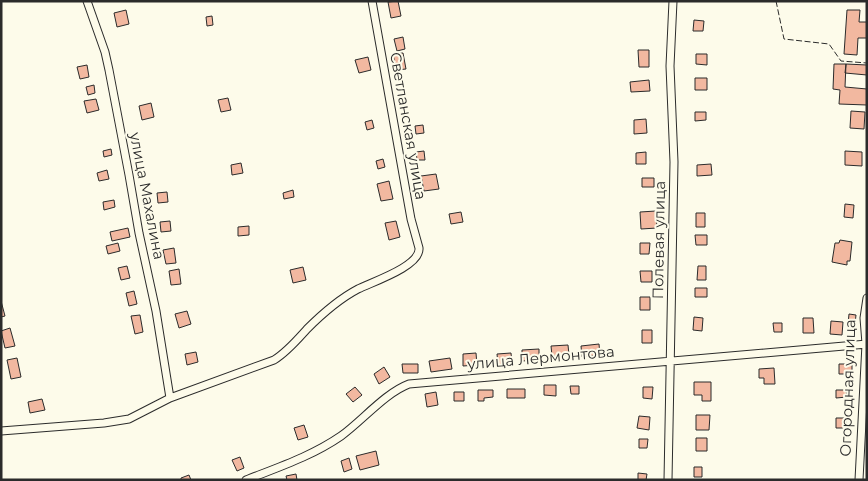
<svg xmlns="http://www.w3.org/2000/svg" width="868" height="481" viewBox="0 0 868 481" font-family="Montserrat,sans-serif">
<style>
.building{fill:#f2b8a0;stroke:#2b2b2b}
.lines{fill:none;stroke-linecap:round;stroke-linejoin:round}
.minor-casing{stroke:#2b2b2b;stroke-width:9}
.minor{stroke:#fdfbea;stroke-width:7}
.fence{stroke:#2b2b2b;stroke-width:1;stroke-dasharray:6 2.5;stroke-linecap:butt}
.labels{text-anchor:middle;stroke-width:4;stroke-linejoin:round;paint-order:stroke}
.street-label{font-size:15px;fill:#2b2b2b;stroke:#fdfbea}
</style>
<rect width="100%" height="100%" fill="#fdfbea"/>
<path class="building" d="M398 1 401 16 391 18 388 2Z
M126 10 129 24 117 27 114 13Z
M847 10H860L859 22H867V38H858L857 55 844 54Z
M212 16 213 25 207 26 206 17Z
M694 20 704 21 703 31H693Z
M403 37 405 49 397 51 394 39Z
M638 50H649V67H639Z
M403 53 406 69 396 70 393 54Z
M696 54H707V65L696 64Z
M368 57 371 70 359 73 355 60Z
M834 64H846L845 87 867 89V105L839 104 840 90 833 89Z
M846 64 867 65V75L845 73Z
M87 65 89 77 80 79 77 67Z
M695 78H707V90H695Z
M649 80 650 91 631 92 630 82Z
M94 85 95 93 88 95 86 87Z
M228 98 231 110 221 112 218 100Z
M96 99 99 110 87 113 84 101Z
M151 103 154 117 142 120 139 106Z
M851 111 865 112 864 129 850 128Z
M695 112H706V120L695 121Z
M646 119 647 133 634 134V120Z
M372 120 374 128 367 130 365 122Z
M423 125 424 133 416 134 415 126Z
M111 149 112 155 104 157 103 151Z
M424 151 425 160H417L416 152Z
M845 151 862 152V166L845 165Z
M646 152V164H636V153Z
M383 159 385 167 378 169 376 161Z
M241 163 243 173 232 175 231 165Z
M711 164 712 175 697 176V165Z
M107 170 109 179 99 181 97 173Z
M436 174 439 189 424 191 421 176Z
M642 178H654V187H642Z
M389 181 393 199 381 201 377 184Z
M293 190 294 197 284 199 283 193Z
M167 192 168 202 158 203 157 193Z
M114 200 115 207 104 210 103 202Z
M845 204 854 205 853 218 844 217Z
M656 211 657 228 641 229 640 212Z
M461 212 463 222 451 224 449 214Z
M696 213H705V227H696Z
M170 221 171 231 161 232 160 222Z
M396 221 400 237 389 240 385 223Z
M249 226V235L238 236V227Z
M128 228 130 237 112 241 110 232Z
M695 235H707V245H696Z
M840 240 852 242 850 261H847V265L832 262 835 243H839Z
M118 243 120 251 108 254 106 246Z
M640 243H650L649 254H640Z
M174 248 176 263 166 264 163 250Z
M127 266 130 278 121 280 118 268Z
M698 266H706V280H697Z
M303 267 306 280 293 283 290 270Z
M179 269 181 284 171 285 169 271Z
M640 271H652V282H641Z
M695 288H707V297H695Z
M134 291 137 304 129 306 126 293Z
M640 297H650V310H640Z
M1 301 5 316 1 317Z
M187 311 191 324 179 328 175 314Z
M849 314 856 315 855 324H848Z
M140 315 143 332 135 334 131 316Z
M694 317 703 318 702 331 693 330Z
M803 318H813L814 333H803Z
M831 321 843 322 842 335 830 334Z
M773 323H782V332H774Z
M10 328 15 346 5 348 1 331Z
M642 330H652V343H642Z
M599 344 600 355 582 357 581 346Z
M568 345 569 355 552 356 551 346Z
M539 349V360L522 361V350Z
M196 352 198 362 187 365 185 354Z
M476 353 477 365 463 366V354Z
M511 353 512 364 498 365 497 354Z
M17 358 21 377 11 379 7 360Z
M450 358 452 369 431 372 429 361Z
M402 364H418V373H403Z
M839 364H852V374H839Z
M384 367 390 377 379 384 374 374Z
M774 368 775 384H764V378H759V369Z
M694 382H711V401H702V395H694Z
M544 385H556V396L544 395Z
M570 386H579V394H571Z
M355 387 362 395 353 402 346 394Z
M643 387H653L652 399 643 398Z
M507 389H525V398H507Z
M478 390H493V397L484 398V401H478Z
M836 390H846L847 397 836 398Z
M436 392 438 405 427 407 425 394Z
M454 392H464V401H454Z
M42 399 45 410 30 413 28 402Z
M696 415H710L709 430H696Z
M639 416 650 417 649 430 637 428Z
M836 418H846V428H836Z
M304 425 308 437 298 440 294 428Z
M696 438H707V451H696Z
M639 439H648L647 448H639Z
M376 451 379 465 360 470 356 456Z
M240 457 244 468 237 471 232 460Z
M349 458 352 469 344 472 341 461Z
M694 467H702V477H694Z
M638 473 647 474 646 480H638Z
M296 474 297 480H287L286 476Z
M189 475 191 480H181V478Z"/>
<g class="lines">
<defs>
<path id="minor" d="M87 1 105 52 109 70 129 175 139 233 156 311 170 398
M1 431 104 423 129 419 170 398 274 360C287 352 297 340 307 329 323 313 339 299 358 289 372 282 421 266 419 248L411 219 372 1
M246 480C279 467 312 456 341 436 362 421 385 393 409 384L867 344
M668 480 674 162 670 66 673 1
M859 480 866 344 864 318 867 298"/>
</defs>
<use href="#minor" class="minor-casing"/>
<use href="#minor" class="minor"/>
<path class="fence" d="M776 1 784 39 829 44 841 61 867 63"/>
</g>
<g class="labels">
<g class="street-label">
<text transform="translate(408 126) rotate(80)" y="5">Светланская улица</text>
<text transform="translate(147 196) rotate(79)" y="5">улица Махалина</text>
<text transform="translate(659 240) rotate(-89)" y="5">Полевая улица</text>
<text transform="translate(541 358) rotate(-5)" y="5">улица Лермонтова</text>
<text transform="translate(848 388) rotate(-88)" y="5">Огородная улица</text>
</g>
</g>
<rect width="868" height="481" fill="none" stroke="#2b2b2b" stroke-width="5"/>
</svg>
